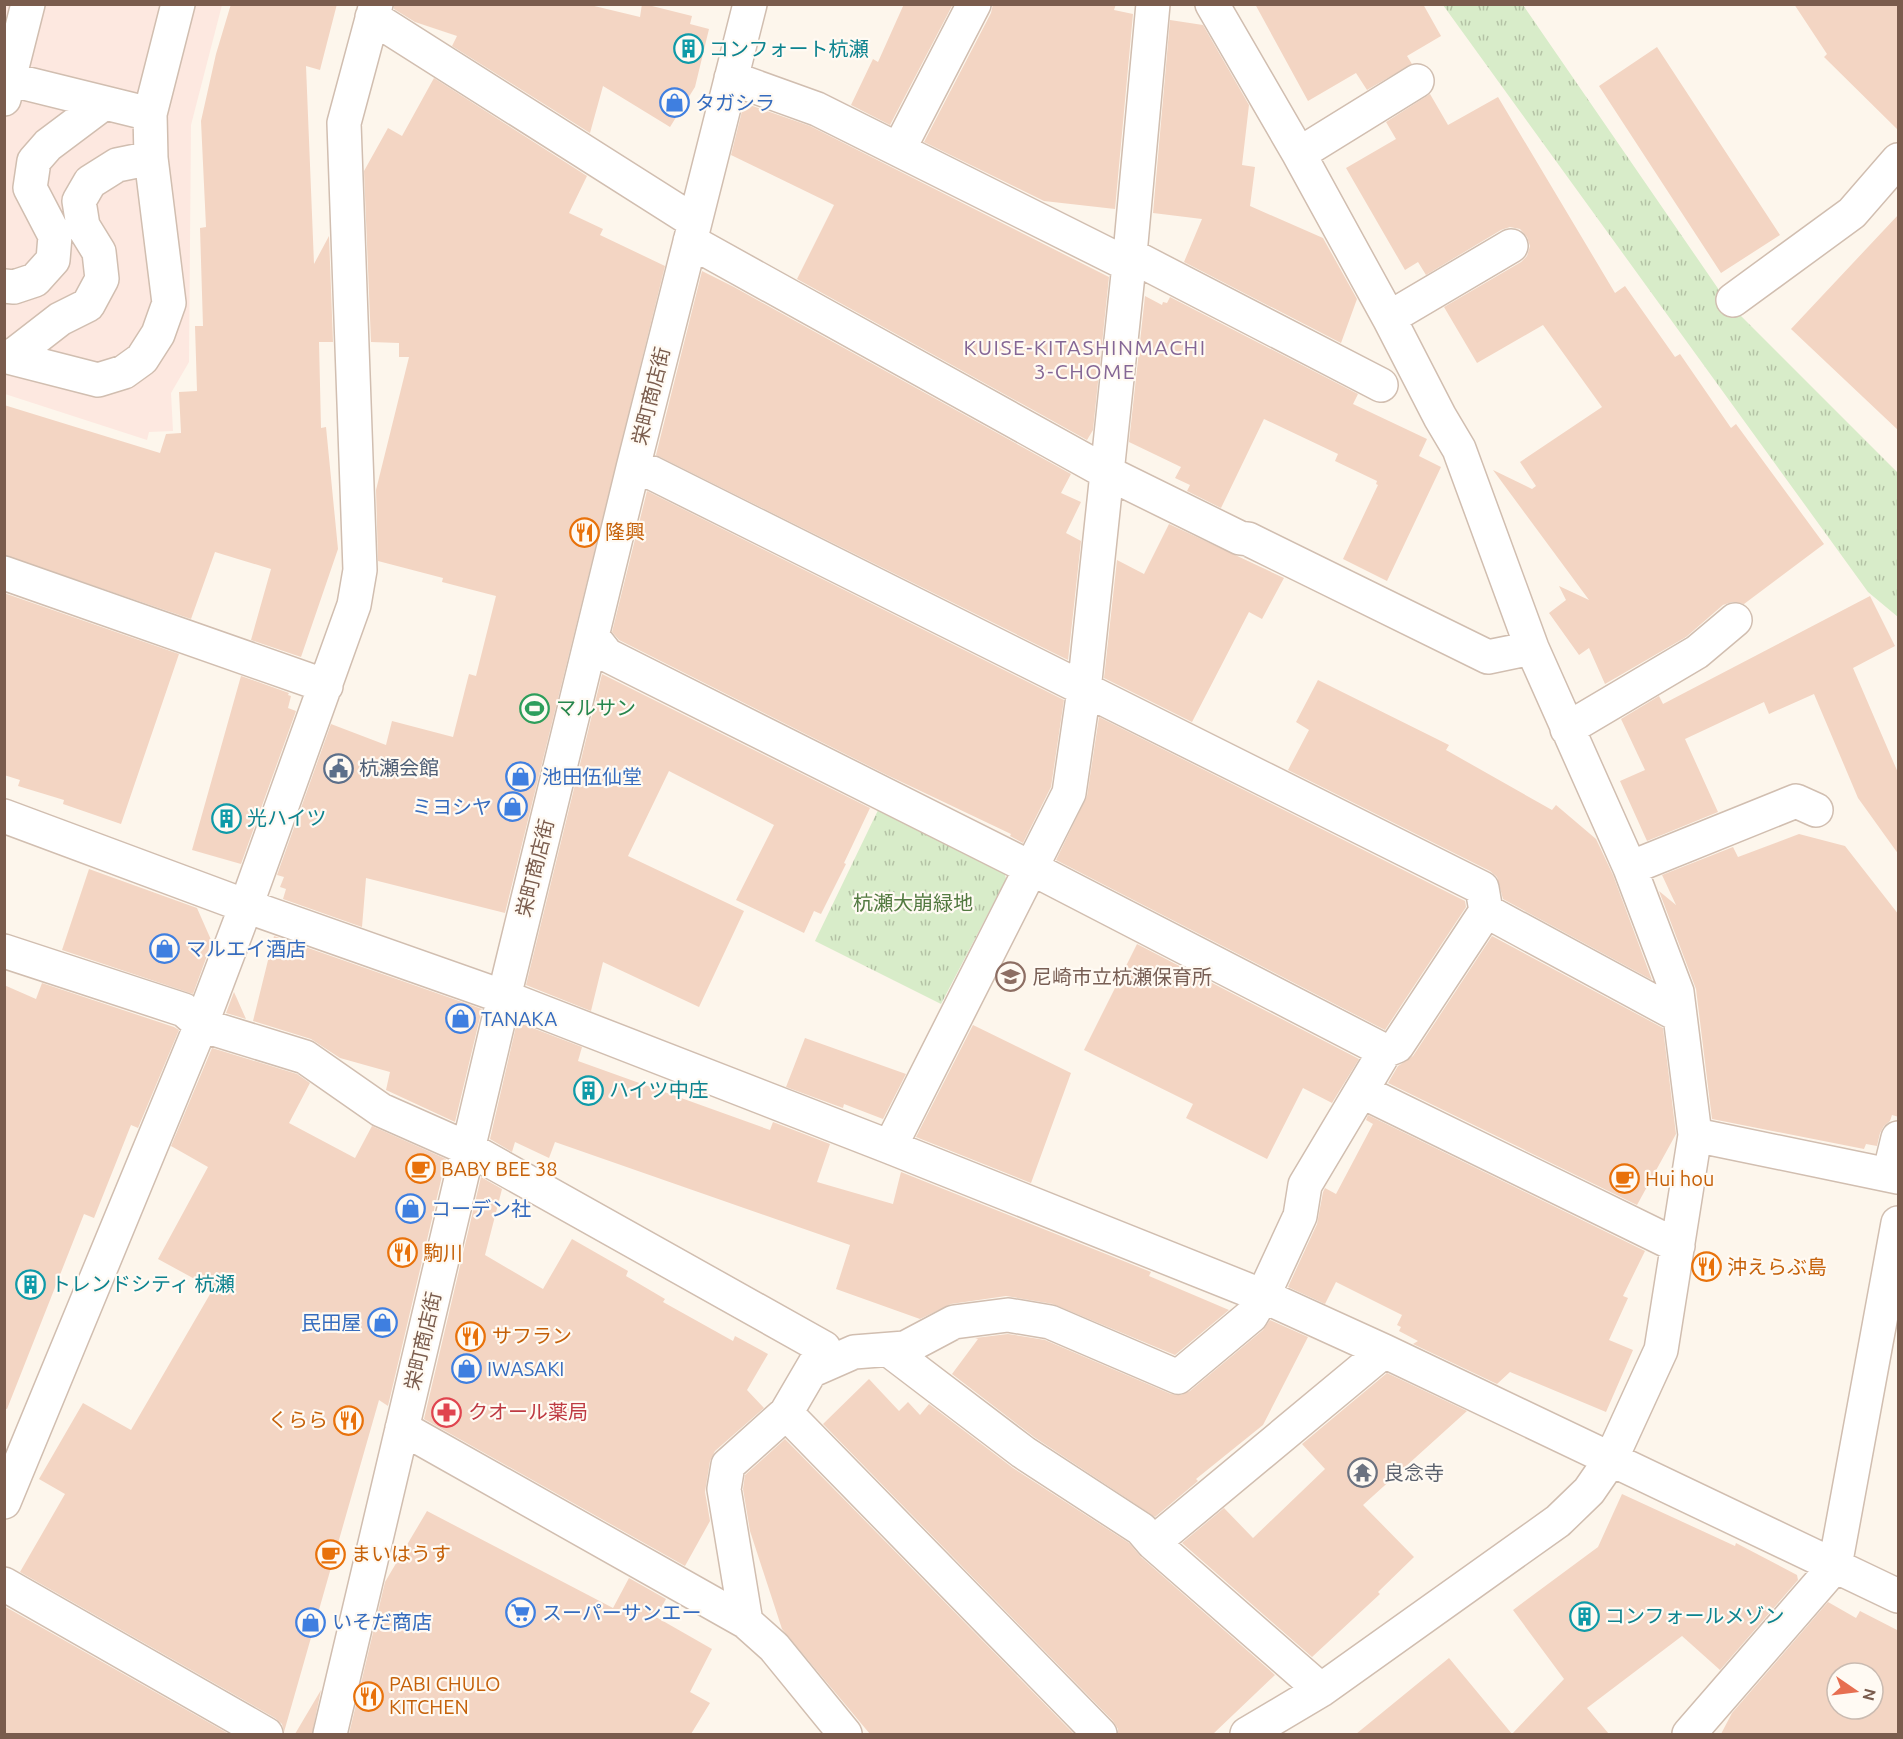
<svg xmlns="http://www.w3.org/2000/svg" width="1903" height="1739" viewBox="0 0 1903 1739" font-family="Ubuntu,'Noto Sans JP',sans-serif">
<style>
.commercial{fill:#fde8e0}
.park{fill:url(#park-tufts)}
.building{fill:#f3d5c3;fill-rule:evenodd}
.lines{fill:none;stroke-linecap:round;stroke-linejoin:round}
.minor-casing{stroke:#d1beb0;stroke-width:36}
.minor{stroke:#fff;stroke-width:33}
.labels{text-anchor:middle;stroke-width:4.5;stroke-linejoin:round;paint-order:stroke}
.culture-label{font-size:20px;fill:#0d838f;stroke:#fffaf3;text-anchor:start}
.shop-label{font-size:20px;fill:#366cbe;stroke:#fffaf3;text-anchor:start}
.street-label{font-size:20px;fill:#7a5c4d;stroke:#fffaf3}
.food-label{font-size:20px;fill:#c56008;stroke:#fffaf3;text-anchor:start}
.leisure-label{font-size:20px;fill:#27864d;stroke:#fffaf3;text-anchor:start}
.service-label{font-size:20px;fill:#4e5e75;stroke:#fffaf3;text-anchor:start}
.park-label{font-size:20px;fill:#537a41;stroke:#fffaf3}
.education-label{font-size:20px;fill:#785e54;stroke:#fffaf3;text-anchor:start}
.health-label{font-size:20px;fill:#be3a42;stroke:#fffaf3;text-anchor:start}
.worship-label{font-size:20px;fill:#5b616d;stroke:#fffaf3;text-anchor:start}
.neighbourhood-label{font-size:21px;letter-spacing:1.5px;fill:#846695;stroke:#fffaf3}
</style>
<defs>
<pattern id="park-tufts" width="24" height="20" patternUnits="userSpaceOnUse" patternTransform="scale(1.5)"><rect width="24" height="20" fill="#d8ecc9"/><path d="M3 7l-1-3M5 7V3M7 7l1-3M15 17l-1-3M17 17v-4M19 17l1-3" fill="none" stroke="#b4c2a5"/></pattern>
</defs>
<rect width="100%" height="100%" fill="#fdf6ec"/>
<path class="commercial" d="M5 5H222L191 125 189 362 171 393 173 431 149 432 147 440 5 394Z"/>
<path class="park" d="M1443 5H1523L1728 303 1898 473V617L1868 592Z
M880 806 1003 866 1006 879 941 1004 815 941Z"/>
<path class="building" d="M231 4H337L320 70 306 66 314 264 329 236 333 342H319L321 428 326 427 338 549 301 657 251 640 271 569 215 552 191 619 4 555V405L160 453 166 434 181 433 179 392 197 391 195 326H203L200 228 206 227 201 121 216 54Z
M394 4H586L640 17 642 4H644L692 16 690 24 709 29 695 87 670 127 603 86 590 133 452 46 457 36 415 22 394 9Z
M904 4H953L890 125 851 105 873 59 878 62Z
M993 4H1116L1114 10 1133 14 1115 209 1044 201 924 142 991 13Z
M1255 4H1423L1441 36 1407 56 1412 64 1367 90 1356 73 1308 101Z
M1794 4H1899V131L1824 57 1827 54Z
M1170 20 1203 25 1249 105 1242 165 1255 167 1250 206 1323 238 1357 299 1341 343 1184 262 1202 219 1153 213Z
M1657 47 1780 235 1721 273 1599 86Z
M434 78 587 176 569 213 603 229 600 235 665 266 505 913 366 878 362 927 283 899 286 889 280 887 284 877 277 875 331 724 386 745 392 721 453 737 469 674 476 676 496 596 442 582 443 578 378 561 376 490 409 357H399V343L371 342 364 171 388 128 402 136Z
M1430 94 1448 125 1498 97 1615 293 1625 286 1675 357 1680 354 1731 428 1736 424 1824 544 1744 604 1732 602 1723 605 1686 637 1605 684 1589 648 1579 655 1549 613 1566 600 1559 586 1589 600 1493 470 1532 489 1536 486 1520 462 1602 407 1543 325 1477 363 1444 307 1521 262 1527 256 1530 246 1527 237 1520 229 1510 227 1501 230 1426 275 1418 262 1405 270 1346 168 1396 139 1386 122Z
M744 103 810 126 1109 277 1093 430 1087 440 797 279 834 205 731 155Z
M1899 214V431L1791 329Z
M702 271 734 287 1071 474 1061 493 1081 502 1066 533 1081 541 1068 660 656 455Z
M1145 296 1162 305 1163 302 1167 303 1170 297 1358 394 1353 404 1427 439 1419 456 1441 467 1387 581 1343 559 1378 485 1376 484 1377 481 1335 461 1338 454 1264 419 1221 508 1187 491 1190 485 1175 478 1181 467 1129 442Z
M647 491 1064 700 1051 787 1023 843 1010 836 1011 834 887 775 619 640 612 632Z
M1169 524 1284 578 1262 619 1249 612 1192 722 1104 678 1117 560 1144 574Z
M4 593 179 654 121 824 63 804 64 800 18 786 20 780 4 775Z
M1870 596 1895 646 1853 668 1899 775V855L1858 798 1814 694 1769 714 1764 702 1685 739 1718 812 1647 841 1620 781 1645 770 1621 719 1659 696 1663 704Z
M602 674 870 808 844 863 846 864 821 914 814 911 804 933 736 900 774 825 669 771 628 856 744 911 699 1007 603 962 591 1011 526 985Z
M241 676 289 693 288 695 291 696 288 708 296 711 241 864 192 850Z
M1318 680 1449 745 1446 750 1552 810 1556 805 1596 839 1613 875 1652 980 1503 899 1497 877 1490 871 1288 770 1309 730 1296 722Z
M1099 717 1465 901 1466 907 1385 1030 1056 860 1087 796Z
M1799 834 1845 846 1899 915V1117L1892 1115 1890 1121 1884 1126 1880 1133 1877 1146 1866 1144 1864 1149 1712 1119 1696 989 1659 891 1676 905 1662 875 1733 847 1738 857Z
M89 869 197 908 212 942 193 994 62 950Z
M274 936 482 1009 455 1122 386 1090 390 1072 340 1058 311 1039 253 1021Z
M1492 936 1663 1028 1676 1134 1637 1205 1388 1083 1398 1066 1413 1056Z
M1137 944 1359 1059 1332 1103 1303 1088 1267 1159 1186 1118 1193 1104 1084 1050Z
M42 983 174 1027 179 1030 138 1128 131 1125 94 1218 84 1214 7 1409 4 1408V985L36 999Z
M234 992 246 1019 226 1013Z
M517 1022 582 1047 578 1061 770 1130 773 1122 830 1144 817 1182 893 1204 901 1172 1151 1272 1149 1276 1229 1310 1175 1355 1053 1304 1006 1296 951 1304 920 1319 836 1289 850 1245 555 1142 549 1158 515 1142 512 1152 490 1139Z
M973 1025 1071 1073 1031 1183 916 1137Z
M805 1038 906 1074 883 1119 844 1104 843 1108 786 1087Z
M212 1048 297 1074 310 1083 289 1123 355 1158 372 1126 446 1159 388 1406 379 1400 284 1732 282 1724 275 1718 20 1572 65 1494 39 1479 83 1403 131 1430 213 1289 158 1259 208 1167 171 1146Z
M1368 1115 1645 1251 1623 1296 1628 1298 1609 1340 1633 1350 1606 1412 1510 1372 1497 1384 1413 1344 1418 1341 1399 1331 1401 1327 1397 1325 1402 1315 1336 1282 1325 1304 1288 1287 1317 1224 1323 1192 1325 1188 1336 1194 1373 1124 1366 1120Z
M481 1177 502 1189 485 1255 543 1289 572 1239 628 1271 626 1276 665 1299 663 1302 733 1341 735 1336 768 1354 747 1390 764 1408 715 1451 710 1461 705 1492 710 1521 685 1566 424 1419Z
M1270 1320 1308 1337 1263 1425 1196 1479 1198 1481 1155 1517 1034 1437 952 1374 978 1339 975 1338 1008 1334 1045 1340 1171 1394 1181 1395 1190 1391 1263 1330Z
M1387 1373 1467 1411 1363 1505 1414 1557 1378 1592 1380 1594 1312 1657 1182 1543 1224 1508 1253 1538 1325 1469 1302 1444Z
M869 1379 899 1411 908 1402 920 1415 929 1404 1013 1468 1129 1543 1141 1557 1275 1675 1213 1734H1118V1729L1113 1721 823 1424Z
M785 1439 1074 1734H870L782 1629 750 1531 743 1489 745 1475Z
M1622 1494 1735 1546 1736 1543 1797 1575 1798 1580 1720 1670 1682 1636 1587 1708 1609 1734H1356L1449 1658 1512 1734 1564 1679 1513 1610 1598 1547Z
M427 1511 613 1608 629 1578 666 1599 656 1617 712 1649 690 1692 710 1703 691 1734H349L385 1582Z
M1828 1602 1856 1618 1860 1611 1899 1631V1734H1721L1732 1713ZM1837 1673H1873V1709H1837Z
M4 1606 229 1734H4Z
M321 1690 312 1734H295Z"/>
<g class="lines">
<defs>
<path id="minor" d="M1212 4 1299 154 1389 318 1440 417 1459 449 1532 648 1630 868 1677 992 1695 1135 1661 1350 1611 1459 1589 1491 1558 1521 1321 1690 1247 1734
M372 17 695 222
M4 78 150 114
M731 78 817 109 1129 265
M4 99 28 4
M899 149 974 4
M1299 154 1417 81
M690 241 1106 472 1240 538 1248 539 1488 657 1532 648
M1130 255 1381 385
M4 286 14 287 35 280 53 260 55 236 30 188 34 161 48 145 104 103
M1733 300 1852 213 1898 160
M1389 318 1511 246
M4 356 98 380 124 372 142 359 158 334 169 303 151 158 150 114 178 4
M11 357 60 319 88 305 102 279 99 252 83 226 79 201 90 182 117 165 151 158
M633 468 652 473 1482 888 1486 911 1680 1016
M4 573 326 686
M592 636 607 655 1031 868 1385 1051
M1567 729 1697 652 1735 620
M4 816 246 906 504 997 890 1147 1263 1296 1384 1351 1898 1596
M1630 868 1796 801 1816 810
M4 951 184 1010 201 1025 305 1057 381 1110 469 1149 824 1348 786 1413 728 1465 724 1489 746 1622 774 1647 845 1734
M1361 1091 1678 1246
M1695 1135 1898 1177
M890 1147 1069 793 1084 690 1129 265 1153 4
M1889 1175 1898 1138
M889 1350 1023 1452 1141 1529 1153 1543 1321 1690
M813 1370 854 1352 905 1348 954 1322 1008 1315 1050 1322 1178 1377 1251 1316 1263 1296 1300 1216 1305 1185 1385 1051 1397 1046 1486 911
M786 1413 1100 1734
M402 1428 746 1622
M4 1502 201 1025 246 906 354 605 360 570 344 123 376 4
M1153 1543 1384 1351
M4 1584 266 1734
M330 1734 504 997 633 468 750 4
M1689 1734 1835 1566 1898 1223"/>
</defs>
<use href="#minor" class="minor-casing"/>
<use href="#minor" class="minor"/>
</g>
<defs>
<symbol id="building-ring" viewBox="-11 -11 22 22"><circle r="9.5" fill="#fffaf3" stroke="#0f9aa8" stroke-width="1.5"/><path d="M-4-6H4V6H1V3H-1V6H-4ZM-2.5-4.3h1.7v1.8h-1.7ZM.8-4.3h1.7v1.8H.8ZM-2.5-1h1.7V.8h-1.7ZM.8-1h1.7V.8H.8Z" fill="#0f9aa8"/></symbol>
<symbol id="shop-ring" viewBox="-11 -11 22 22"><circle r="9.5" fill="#fffaf3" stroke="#3f7fe0" stroke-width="1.5"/><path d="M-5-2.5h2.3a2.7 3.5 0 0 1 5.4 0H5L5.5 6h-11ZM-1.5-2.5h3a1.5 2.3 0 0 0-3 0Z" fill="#3f7fe0"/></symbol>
<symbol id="restaurant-ring" viewBox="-11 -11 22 22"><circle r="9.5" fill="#fffaf3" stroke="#e8710a" stroke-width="1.5"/><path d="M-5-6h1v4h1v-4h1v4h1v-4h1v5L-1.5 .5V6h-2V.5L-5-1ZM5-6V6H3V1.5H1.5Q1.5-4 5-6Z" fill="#e8710a"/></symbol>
<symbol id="stadium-ring" viewBox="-11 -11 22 22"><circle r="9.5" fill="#fffaf3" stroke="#2e9e5b" stroke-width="1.5"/><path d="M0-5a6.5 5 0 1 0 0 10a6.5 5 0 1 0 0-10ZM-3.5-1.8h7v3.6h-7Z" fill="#2e9e5b"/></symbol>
<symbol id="civic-ring" viewBox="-11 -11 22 22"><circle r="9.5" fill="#fffaf3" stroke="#5c6f8a" stroke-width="1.5"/><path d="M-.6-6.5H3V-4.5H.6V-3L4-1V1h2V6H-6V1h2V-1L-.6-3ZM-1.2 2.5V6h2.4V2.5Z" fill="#5c6f8a"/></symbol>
<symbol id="school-ring" viewBox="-11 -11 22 22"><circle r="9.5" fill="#fffaf3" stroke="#8d6e63" stroke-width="1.5"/><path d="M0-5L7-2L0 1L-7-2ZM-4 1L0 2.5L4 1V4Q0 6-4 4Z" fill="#8d6e63"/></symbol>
<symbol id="cafe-ring" viewBox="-11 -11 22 22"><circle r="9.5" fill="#fffaf3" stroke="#e8710a" stroke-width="1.5"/><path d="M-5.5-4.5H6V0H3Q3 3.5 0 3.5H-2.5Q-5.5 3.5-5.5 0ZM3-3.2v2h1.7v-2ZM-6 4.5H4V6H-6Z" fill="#e8710a"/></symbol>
<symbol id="pharmacy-ring" viewBox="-11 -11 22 22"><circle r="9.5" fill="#fffaf3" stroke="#e0444e" stroke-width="1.5"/><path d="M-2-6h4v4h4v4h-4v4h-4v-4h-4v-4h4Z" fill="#e0444e"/></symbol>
<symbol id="temple-ring" viewBox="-11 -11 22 22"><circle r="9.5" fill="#fffaf3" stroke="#6b7280" stroke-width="1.5"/><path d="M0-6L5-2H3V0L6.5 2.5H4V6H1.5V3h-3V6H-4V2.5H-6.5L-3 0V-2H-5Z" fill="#6b7280"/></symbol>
<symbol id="supermarket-ring" viewBox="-11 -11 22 22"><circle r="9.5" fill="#fffaf3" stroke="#3f7fe0" stroke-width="1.5"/><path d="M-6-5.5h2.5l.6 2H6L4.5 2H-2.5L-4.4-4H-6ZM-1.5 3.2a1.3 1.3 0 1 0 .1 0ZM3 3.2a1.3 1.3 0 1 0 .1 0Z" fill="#3f7fe0"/></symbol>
</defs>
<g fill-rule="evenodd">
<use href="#building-ring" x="672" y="32" width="33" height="33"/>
<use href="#shop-ring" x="658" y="86" width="33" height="33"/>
<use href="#restaurant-ring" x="568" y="516" width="33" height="33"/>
<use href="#stadium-ring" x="518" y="692" width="33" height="33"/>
<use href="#civic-ring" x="322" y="752" width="33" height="33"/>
<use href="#shop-ring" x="504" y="760" width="33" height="33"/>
<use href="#shop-ring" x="496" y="790" width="33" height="33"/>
<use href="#building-ring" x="210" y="802" width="33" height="33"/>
<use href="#shop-ring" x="148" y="932" width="33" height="33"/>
<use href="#school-ring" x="994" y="960" width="33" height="33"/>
<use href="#shop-ring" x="444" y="1002" width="33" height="33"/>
<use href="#building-ring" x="572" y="1074" width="33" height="33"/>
<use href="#cafe-ring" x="404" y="1152" width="33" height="33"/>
<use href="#cafe-ring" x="1608" y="1162" width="33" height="33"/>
<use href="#shop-ring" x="394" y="1192" width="33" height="33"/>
<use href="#restaurant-ring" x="386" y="1236" width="33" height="33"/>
<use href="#restaurant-ring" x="1690" y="1250" width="33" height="33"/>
<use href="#building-ring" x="14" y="1268" width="33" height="33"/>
<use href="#shop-ring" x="366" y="1306" width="33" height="33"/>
<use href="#restaurant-ring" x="454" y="1320" width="33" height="33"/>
<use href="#shop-ring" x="450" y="1352" width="33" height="33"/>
<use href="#pharmacy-ring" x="430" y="1396" width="33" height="33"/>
<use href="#restaurant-ring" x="332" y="1404" width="33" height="33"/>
<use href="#temple-ring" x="1346" y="1456" width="33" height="33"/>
<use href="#cafe-ring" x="314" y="1538" width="33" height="33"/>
<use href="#supermarket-ring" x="504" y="1596" width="33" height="33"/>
<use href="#building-ring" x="1568" y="1600" width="33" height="33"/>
<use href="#shop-ring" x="294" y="1606" width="33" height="33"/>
<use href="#restaurant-ring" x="352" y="1680" width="33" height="33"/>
</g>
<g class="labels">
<g class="culture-label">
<text x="709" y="56">コンフォート杭瀬</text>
<text x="247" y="825">光ハイツ</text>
<text x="609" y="1097">ハイツ中庄</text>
<text x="51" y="1291">トレンドシティ 杭瀬</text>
<text x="1605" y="1623">コンフォールメゾン</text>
</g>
<g class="shop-label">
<text x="695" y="110">タガシラ</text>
<text x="542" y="784">池田伍仙堂</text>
<text x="492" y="814" text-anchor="end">ミヨシヤ</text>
<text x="186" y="956">マルエイ酒店</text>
<text x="481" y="1026">TANAKA</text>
<text x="431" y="1216">コーデン社</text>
<text x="361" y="1330" text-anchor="end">民田屋</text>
<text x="487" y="1376">IWASAKI</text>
<text x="542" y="1620">スーパーサンエー</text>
<text x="332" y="1629">いそだ商店</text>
</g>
<g class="street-label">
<text transform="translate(651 396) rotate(-76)" y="7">栄町商店街</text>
<text transform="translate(535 868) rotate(-76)" y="7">栄町商店街</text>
<text transform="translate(423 1341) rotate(-77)" y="7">栄町商店街</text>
</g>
<g class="food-label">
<text x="605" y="539">隆興</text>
<text x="441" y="1176">BABY BEE 38</text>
<text x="1645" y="1186">Hui hou</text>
<text x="423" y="1260">駒川</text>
<text x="1727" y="1274">沖えらぶ島</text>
<text x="492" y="1343">サフラン</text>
<text x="328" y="1427" text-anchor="end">くらら</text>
<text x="351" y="1561">まいはうす</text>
<text x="389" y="1691">PABI CHULO<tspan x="389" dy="23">KITCHEN</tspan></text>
</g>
<g class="leisure-label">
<text x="556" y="715">マルサン</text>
</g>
<g class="service-label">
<text x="359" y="775">杭瀬会館</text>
</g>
<g class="park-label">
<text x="913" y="910">杭瀬大崩緑地</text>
</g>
<g class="education-label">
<text x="1032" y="984">尼崎市立杭瀬保育所</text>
</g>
<g class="health-label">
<text x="468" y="1419">クオール薬局</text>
</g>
<g class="worship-label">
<text x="1384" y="1480">良念寺</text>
</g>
<g class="neighbourhood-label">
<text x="1085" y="355">KUISE-KITASHINMACHI<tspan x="1085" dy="24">3-CHOME</tspan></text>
</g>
</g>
<rect width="1903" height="1739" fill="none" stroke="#7a5c4d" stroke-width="12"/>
<g transform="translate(1855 1691) rotate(104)"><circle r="28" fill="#fffaf3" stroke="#cabbb1" stroke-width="1.5"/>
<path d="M0-4.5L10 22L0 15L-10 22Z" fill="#e76f51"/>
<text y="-9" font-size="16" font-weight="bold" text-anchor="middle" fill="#7a5c4d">N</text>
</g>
</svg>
